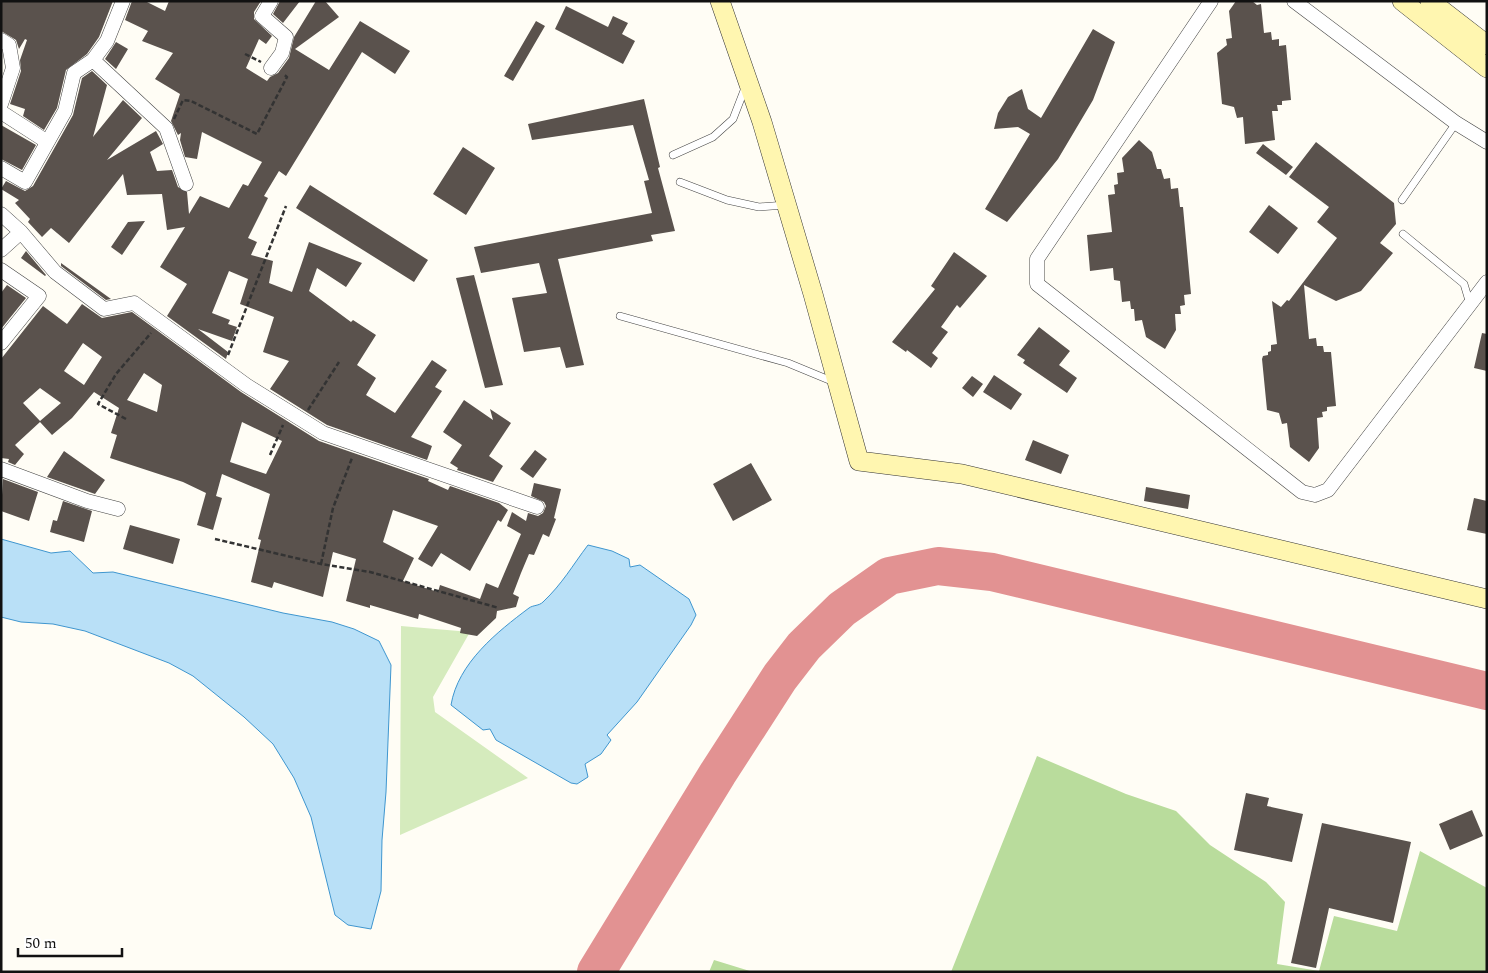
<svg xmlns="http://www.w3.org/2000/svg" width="1488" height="973" viewBox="0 0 1488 973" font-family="Spectral,serif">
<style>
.green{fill:#d5ebbd}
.forest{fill:#b9dc9c}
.water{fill:#b9e0f7;stroke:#3f96cf}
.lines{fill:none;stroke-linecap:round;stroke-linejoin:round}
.taxiway{stroke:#e29292;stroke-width:38}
.building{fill:#5a524d;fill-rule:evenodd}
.lane-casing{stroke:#444;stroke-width:8}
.street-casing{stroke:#444;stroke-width:15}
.secondary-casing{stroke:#333;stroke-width:20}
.path{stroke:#333;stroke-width:2.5;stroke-dasharray:5 2.5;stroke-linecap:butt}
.lane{stroke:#fff;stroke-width:7}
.street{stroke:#fff;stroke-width:14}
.secondary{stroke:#fff6b0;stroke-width:19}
</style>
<rect width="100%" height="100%" fill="#fffdf5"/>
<path class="green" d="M401 626 470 632 433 697 435 712 528 778 400 835Z"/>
<path class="forest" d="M1037 756 1126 794 1176 811 1210 845 1266 882 1285 902 1277 964 1319 971 1334 916 1397 931 1420 851 1487 888V972H951Z
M714 960 753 972H709Z"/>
<path class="water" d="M1 539 51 553 70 551 93 573 113 572 283 613 332 622 354 629 379 641 391 665 386 792 382 840 381 891 371 929 348 925 335 915 311 817 294 778 273 744 244 717 193 676 169 663 85 631 53 624 21 622 1 617Z
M588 545 612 551 629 559 630 567 640 565 689 599 696 615 691 625 637 702 607 735 611 740 601 754 585 764 588 777 577 784 571 783 496 740 490 729 483 730 451 705C458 663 497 632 529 608 533 605 539 606 543 602 563 583 572 566 588 545Z"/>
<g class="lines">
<path class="taxiway" d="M596 972 718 773 780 677 804 646 842 609 889 576 938 566 992 572 1487 691"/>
</g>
<path class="building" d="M1 1H113L99 37 87 54 66 70 57 108 44 130 23 116 25 109 10 104 21 71 20 60 27 40 25 39 19 49 16 40 1 31Z
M132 1H145L165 11 169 1H261L254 12V19L272 36 266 44 259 39 246 68 267 81 270 77 278 73 289 58 294 37 316 1H325L339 17 295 49 329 70 360 21 410 51 395 74 362 52 286 176 279 171 264 196 268 198 248 238 257 242 251 255 273 261 269 283 292 292 309 242 362 263 346 287 317 268 309 291 351 322 353 320 376 335 357 365 376 378 366 395 395 413 432 360 447 370 435 387 442 391 411 437 432 446 427 460 327 425 270 389 289 361 263 352 274 317 240 304 248 279 229 271 212 313 230 320 228 324 237 327 232 341 198 329 228 352 226 359 167 316 187 284 160 267 185 227 167 230 162 194 127 195 123 174 69 243 51 228 42 237 28 222 30 219 15 203 19 200 1 189 6 181 25 191 33 186 73 115 82 78 92 71 107 85 93 137 123 100 142 118 107 160 156 131 163 144 150 152 157 171 172 170 178 187 187 192 189 214 200 196 229 208 243 184 248 186 262 162 202 132 197 159 185 157 180 140 181 133 178 135 171 121 180 94 155 79 173 53 142 41 148 31 125 20Z
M280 1H300L283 23 273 14Z
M1236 1H1252L1257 5 1261 4 1264 33 1271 32 1272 40 1279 39V46L1286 45 1291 100 1282 101V105H1277L1278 111H1272L1275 140 1245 144 1243 117 1237 118 1234 107 1222 104 1217 53 1227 45 1226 39 1232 38 1229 11Z
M566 6 608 27 613 16 628 23 622 34 635 41 623 64 555 29Z
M536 21 545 26 513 81 504 76Z
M1093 29 1115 42 1093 100 1058 159 1007 222 985 209 1030 134 1018 127 994 129 998 113 1008 97 1022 89 1028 109 1041 118Z
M116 42 128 49 116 69 105 59Z
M644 99 660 167 658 168 675 231 651 235 653 241 558 259 584 365 566 368 560 347 524 352 512 298 547 293 539 263 481 273 474 247 652 213 644 181 649 180 633 125 532 140 528 124Z
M1 125 36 145 22 170 1 159Z
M1139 140 1152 152 1157 169H1161L1164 179 1170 178 1171 189 1178 188 1180 207H1183L1191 294 1184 295 1185 305 1180 306 1181 314H1175L1176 330 1165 349 1146 337 1142 320 1135 321 1134 309H1131L1130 301 1122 302 1120 281 1114 280 1113 268 1090 271 1087 235 1112 232 1108 195 1115 194 1114 185 1118 184 1117 173 1124 172 1122 158Z
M1316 142 1394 203 1396 224 1380 243 1393 253 1361 291 1336 301 1304 285 1309 339 1316 338 1317 346H1323L1324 352H1331L1336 406 1327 407V411L1322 412 1323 417 1317 418 1319 448 1309 462 1290 447 1287 423 1282 424 1279 413 1267 410 1262 359 1263 356 1268 355V352L1271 351V345L1277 344 1272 301 1281 307 1287 300 1289 301 1337 238 1317 222 1329 207 1289 177Z
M1263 144 1293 167 1286 175 1256 153Z
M463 147 495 168 466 215 433 194Z
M310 185 428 260 414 282 296 208Z
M1269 205 1298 228 1278 254 1249 232Z
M145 221 122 255 111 247 128 222Z
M26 251 46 275 45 276 21 258Z
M954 252 987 276 960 308 957 305 941 327 948 332 932 353 938 358 931 368 907 350 906 352 892 342 935 289 931 286Z
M61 263 111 299 106 300 61 266Z
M474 275 503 385 485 388 456 278Z
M7 285 26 298 1 329V293Z
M82 304 102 318 132 312 241 392 319 441 429 479 428 481 448 490 450 486 499 503 508 510 501 522 498 520 470 571 441 553 432 567 418 559 438 526 393 510 383 542 414 558 403 581 438 592 440 585 480 599 486 583 498 588 521 534 507 526 512 512 526 521 528 513 538 516 543 513 546 506 544 502 531 496 534 483 561 489 554 518 556 519 549 537 543 534 534 555 529 554 521 573 513 594 519 597 516 607 497 611 496 618 477 636 460 633 461 628 419 614 418 619 370 605V608L346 601 356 559 333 552 323 597 274 582 272 588 251 582 261 540 258 539 270 494 222 474 216 496 222 498 213 530 197 525 206 493 183 482 110 458 117 435 111 433 119 408 94 392 72 418 52 435 40 422 15 445 24 454 15 465 8 462 9 459 1 458V359L43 306 67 324ZM83 343 102 357 84 385 64 371ZM144 373 162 385 157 412 127 400ZM40 388 61 403 40 421 23 403ZM242 422 282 441 266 474 230 462Z
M1039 327 1070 351 1059 365 1077 378 1067 393 1023 363 1025 360 1017 355Z
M1482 333 1487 334V371L1474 368Z
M994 375 1022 394 1011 410 983 392Z
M972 376 983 384 973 397 962 388Z
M464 400 493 420 490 409 511 423 489 456 503 466 493 482 457 470 458 468 450 463 462 445 443 432Z
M1033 440 1069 455 1061 474 1025 460Z
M535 450 547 459 533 478 520 469Z
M64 451 105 480 95 494 47 477Z
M751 463 772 500 733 521 713 484Z
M3 479 38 492 29 521 1 511Z
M1146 487 1190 495 1188 509 1144 501Z
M1474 498 1487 501V534L1467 530Z
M63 501 92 511 84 542 50 532 53 520 57 521Z
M130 525 180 539 173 564 123 549Z
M1246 793 1269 798 1267 806 1303 814 1292 862 1234 850Z
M1472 810 1483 836 1450 850 1439 824Z
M1322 823 1411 842 1393 923 1329 908 1316 968 1291 963Z"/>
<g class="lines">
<defs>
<path id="lane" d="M673 155 713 137 733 119 745 88
M680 182 727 200 759 207 786 205
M1402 200 1456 123
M1403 234 1464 284 1470 304
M620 316 788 363 834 382"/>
<path id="street" d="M1211 1 1037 259V284L1302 492 1315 495 1328 490 1487 282
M1294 1 1456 123 1487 142
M1 40 9 45 13 68 1 104
M93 60 107 41 123 1
M271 68 282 53 286 37 262 16 271 1
M1 112 46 141
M1 168 25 182 65 111 74 73 93 60 166 128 186 184
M1 214 21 232 55 272 104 309 134 303 246 385 323 433 537 507
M1 250 21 232
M1 270 39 296 1 343
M1 469 87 501 118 509"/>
<path id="secondary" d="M720 1 762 122 813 294 859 461 962 474 1487 599
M1402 1 1487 68
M1430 1 1487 45"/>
</defs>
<use href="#lane" class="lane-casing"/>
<use href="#street" class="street-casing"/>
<use href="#secondary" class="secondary-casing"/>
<path class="path" d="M245 54 261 62
M174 119 183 100 191 101 257 134 287 77 283 74
M228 355 286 206
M308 410 339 362
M126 419 98 404 116 374 151 333
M270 455 283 425
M215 539 321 564 370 572 499 608
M321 564 333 508 352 458"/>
<use href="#lane" class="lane"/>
<use href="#street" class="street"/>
<use href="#secondary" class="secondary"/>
</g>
<rect width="1488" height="973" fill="none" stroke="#111111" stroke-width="5"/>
<path d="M18 948v8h104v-8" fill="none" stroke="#111111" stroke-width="2.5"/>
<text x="25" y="948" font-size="15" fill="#111111" stroke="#ffffff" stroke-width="4" paint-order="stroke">50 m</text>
</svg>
